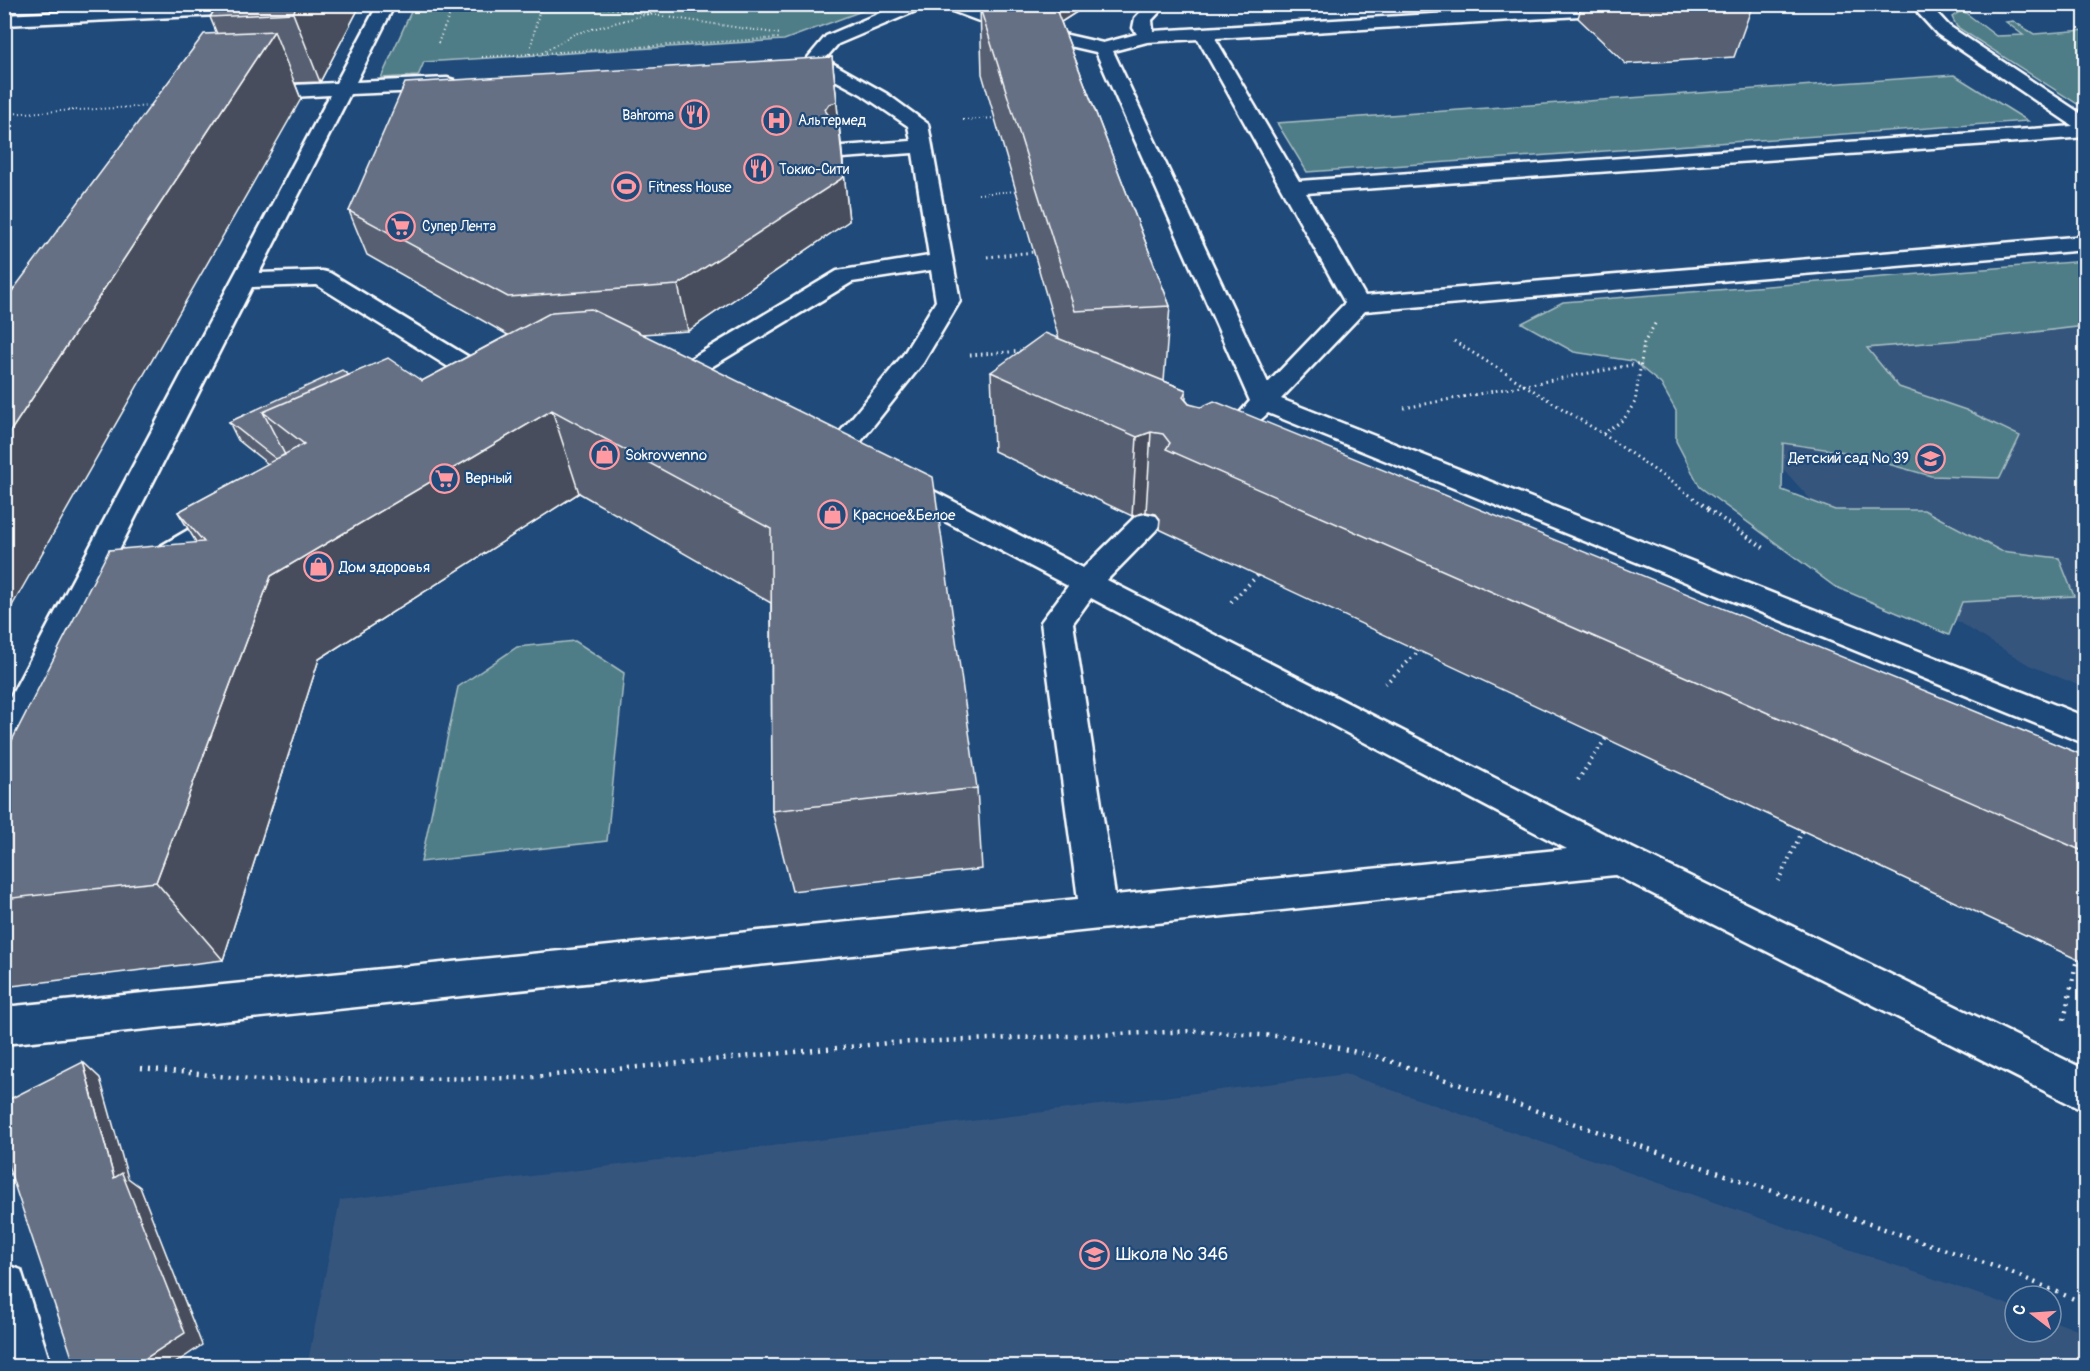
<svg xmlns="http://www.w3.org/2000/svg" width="2090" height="1371" viewBox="0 0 2090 1371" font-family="Pangolin,sans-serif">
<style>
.built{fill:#34557d}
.green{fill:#507d87;stroke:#a8bec3;stroke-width:1.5}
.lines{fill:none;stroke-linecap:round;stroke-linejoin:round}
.minor-casing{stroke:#fff;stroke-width:5}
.path-far3{stroke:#fff;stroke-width:2;stroke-dasharray:1 3;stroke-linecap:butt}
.path-far2{stroke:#fff;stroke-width:3;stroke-dasharray:1.5 4;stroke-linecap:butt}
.path-far1{stroke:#fff;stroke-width:4;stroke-dasharray:1.5 4.5;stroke-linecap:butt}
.path{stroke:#fff;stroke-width:4.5;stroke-dasharray:2 6;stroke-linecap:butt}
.minor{fill:#1f4a7a;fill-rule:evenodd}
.wall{fill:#576072;stroke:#fff;stroke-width:1.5}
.shaded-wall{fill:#474e5c;stroke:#fff;stroke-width:1.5}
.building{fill:#657084;stroke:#fff;stroke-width:1.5}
.labels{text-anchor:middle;stroke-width:4.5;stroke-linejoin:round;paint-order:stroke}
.far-poi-label{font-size:14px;fill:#fff;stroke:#1f4a7a;text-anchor:start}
.poi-label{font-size:15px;fill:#fff;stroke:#1f4a7a;text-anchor:start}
.near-poi-label{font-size:18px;fill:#fff;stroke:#1f4a7a;text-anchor:start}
</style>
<rect width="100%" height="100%" fill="#1f4a7a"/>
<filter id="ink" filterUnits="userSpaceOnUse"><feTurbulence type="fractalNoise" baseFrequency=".0167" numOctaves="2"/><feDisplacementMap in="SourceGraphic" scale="12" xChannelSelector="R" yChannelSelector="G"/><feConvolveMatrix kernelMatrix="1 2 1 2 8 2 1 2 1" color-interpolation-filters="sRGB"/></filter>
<g filter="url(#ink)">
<path class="built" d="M2085 310V688L2029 665 1873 570 1674 346Z
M1346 1074 2015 1307V1332H2051V1320L2085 1333V1366H307L340 1200Z"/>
<path class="green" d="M414 5V4L878 5 784 40 424 62 418 76 381 78Z
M1962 10 1996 36 2023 35 2006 22 2013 21 2034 34 2085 30V109L1957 27 1952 17Z
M1954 75 2028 121 1307 172 1277 123Z
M2085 261V326L1984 338 1867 348 1899 387 1966 410 2020 436 2000 478 1931 476 1845 452 1783 443 1782 490 1835 510H1924L2001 551 2059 558 2074 596 1962 602 1949 635 1834 586 1700 487 1676 441V411L1661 384 1633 361 1574 352 1522 323 1563 302Z
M575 641 624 673 607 841 421 862 458 687 517 647Z"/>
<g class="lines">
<defs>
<path id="minor" d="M225 4H243L249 9 246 13 240 14 4 25V15Z
M378 4H395L356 82 447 78 454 80 457 84 454 88 447 90 350 94 259 273 322 271 330 273 505 379 509 385 505 391 496 393 487 391 317 285 252 287 104 579 224 509 234 507 244 509 249 516 244 523 84 619 16 751 4 755V709L330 95 252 99 245 97 242 93 245 89 252 87 336 83Z
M901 4H925L923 8 838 44 825 59 887 94 928 124 960 301 923 363 854 450 1083 568 1136 516 1146 514 1156 516 1161 523 1156 530 1107 580 1632 848 2086 1070V1112L1615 875 4 1044V1007L1078 899 1041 622 1068 586 827 459 823 453 903 355 936 301 931 270 852 282 693 378 684 381 675 378 671 373 675 368 837 271 929 256 913 153 842 158 835 156 832 152 835 148 842 146 911 141 908 126 861 94 807 65 805 61 826 36ZM1091 598 1567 849 1115 895 1073 623Z
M942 4H967L999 16 1002 20 999 24H987L944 8Z
M1148 4H1167L1152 20 1153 31 1601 4H1704L1696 9 1215 38 1299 181 2073 126 1937 34 1918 13V4H1936V12L1949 26 2086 117V137L1306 193 1365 296 2086 236V250L1365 311 1281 399 2086 717V744L1268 413C1259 422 1253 425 1241 422L1237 416 1250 401 1096 52 1035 38 1032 34 1035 30 1041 29 1103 43 1137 34 1133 28 1135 18ZM1198 39 1345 303 1268 383 1113 51 1147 42Z
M4 1264 21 1270 51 1366H4Z"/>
</defs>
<use href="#minor" class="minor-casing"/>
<path class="path-far3" d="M580 4 781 34
M438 43 454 4
M542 53 574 34 685 4
M529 54 541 4
M482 57 780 38
M4 114 153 106
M963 120 995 118
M978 194 1016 191"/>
<path class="path-far2" d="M987 257 1034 252
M1454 341 1603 434 1711 510
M970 355 1022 351
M1404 408 1642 363
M1603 434 1624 419 1635 402 1644 343 1656 322"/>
<path class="path-far1" d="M1708 509 1767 550
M1231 602 1258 575
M1385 684 1419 651
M1578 780 1606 738
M1778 881 1803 830"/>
<path class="path" d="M2064 1020 2077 959
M141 1068 258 1080 523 1078 889 1043 1195 1031 1291 1037 1378 1057 2005 1270 2086 1304"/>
<use href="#minor" class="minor"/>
</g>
<path class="wall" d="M219 4H361L320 82 295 83 301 99 217 34 210 17Z
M1035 4H1089L1061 22 1170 306 1164 381 1186 390V400L1189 404 2085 756V963L1159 529 1160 519 1156 514 1146 512 1132 516 994 451 991 372 1059 339 982 74 980 8Z
M1582 4H1753L1734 57 1626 64 1578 18Z
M832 57 849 221 688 331 643 334 977 788 982 869 792 891 772 811 771 603 579 493 319 659 223 960 12 986 4 978V756L196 542 178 512 268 464 238 440 229 422 349 375 422 381 508 335 367 255 349 211Z"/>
<path class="shaded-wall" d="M298 4H361L320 82 293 13Z
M1058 4H1089L1058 24Z
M274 31 301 99 4 620V441Z
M832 57 849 221 688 331 678 285 829 104Z
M552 410 579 493 319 659 223 960 156 882 271 576Z
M1151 432 1146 512 1132 516 1137 437Z
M83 1062 100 1078 128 1178 140 1187 202 1345 171 1366H134L114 1178Z"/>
<path class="building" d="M219 4H298L293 13 210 17Z
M1035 4H1054L1170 306 1075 311 980 8Z
M274 31 4 441V302L204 34Z
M832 57 837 102 829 104 825 110 829 116 838 118 844 177 678 285 508 297 349 211 405 83Z
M591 309 933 477 977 788 772 811 771 529 552 410 271 576 156 882 4 899V756L109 550 204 542 178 512 304 444 263 412 388 358 422 381 552 312Z
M1045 333 1186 390 1183 397 1189 404 1201 407 1214 401 2085 756V852L1166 449 1170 443 1163 434 1151 432 1137 437 991 372Z
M342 370 349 375 263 412 285 455 276 459 229 422Z
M83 1062 114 1178 122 1173 185 1333 134 1366H75L4 1154V1102Z"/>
</g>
<defs>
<symbol id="restaurant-ring" viewBox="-11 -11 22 22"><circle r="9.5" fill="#1f4a7a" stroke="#ff9aa2" stroke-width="1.5"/><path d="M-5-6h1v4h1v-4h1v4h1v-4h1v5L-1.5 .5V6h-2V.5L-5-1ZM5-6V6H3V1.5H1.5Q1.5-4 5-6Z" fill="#ff9aa2"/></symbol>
<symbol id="hospital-ring" viewBox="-11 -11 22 22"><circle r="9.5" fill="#1f4a7a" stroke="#ff9aa2" stroke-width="1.5"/><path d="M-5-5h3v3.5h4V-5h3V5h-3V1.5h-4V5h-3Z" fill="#ff9aa2"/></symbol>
<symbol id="stadium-ring" viewBox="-11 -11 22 22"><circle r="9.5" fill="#1f4a7a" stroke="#ff9aa2" stroke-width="1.5"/><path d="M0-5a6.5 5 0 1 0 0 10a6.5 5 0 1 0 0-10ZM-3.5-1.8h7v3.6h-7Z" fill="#ff9aa2"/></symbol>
<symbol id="supermarket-ring" viewBox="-11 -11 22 22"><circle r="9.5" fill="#1f4a7a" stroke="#ff9aa2" stroke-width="1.5"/><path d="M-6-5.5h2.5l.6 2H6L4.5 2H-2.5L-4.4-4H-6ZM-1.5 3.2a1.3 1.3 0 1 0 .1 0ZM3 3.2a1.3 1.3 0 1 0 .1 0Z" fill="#ff9aa2"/></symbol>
<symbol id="shop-ring" viewBox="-11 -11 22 22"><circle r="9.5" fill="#1f4a7a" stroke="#ff9aa2" stroke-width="1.5"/><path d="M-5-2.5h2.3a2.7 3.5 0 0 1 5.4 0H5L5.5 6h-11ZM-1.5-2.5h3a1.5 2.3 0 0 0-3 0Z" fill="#ff9aa2"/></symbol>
<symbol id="school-ring" viewBox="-11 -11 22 22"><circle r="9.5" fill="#1f4a7a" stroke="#ff9aa2" stroke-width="1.5"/><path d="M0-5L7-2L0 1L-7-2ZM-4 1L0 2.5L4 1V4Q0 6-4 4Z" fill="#ff9aa2"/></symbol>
</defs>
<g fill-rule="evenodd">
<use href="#restaurant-ring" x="678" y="98" width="33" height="33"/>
<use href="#hospital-ring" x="760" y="104" width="33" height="33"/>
<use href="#restaurant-ring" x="742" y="152" width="33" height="33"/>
<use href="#stadium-ring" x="610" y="170" width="33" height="33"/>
<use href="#supermarket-ring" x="384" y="210" width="33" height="33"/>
<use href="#shop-ring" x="588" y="438" width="33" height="33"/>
<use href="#school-ring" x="1914" y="442" width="33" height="33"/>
<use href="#supermarket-ring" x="428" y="462" width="33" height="33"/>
<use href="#shop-ring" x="816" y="498" width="33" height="33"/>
<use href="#shop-ring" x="302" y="550" width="33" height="33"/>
<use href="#school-ring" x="1078" y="1238" width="33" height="33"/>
</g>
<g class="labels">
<g class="far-poi-label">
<text x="674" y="120" text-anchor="end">Bahroma</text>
<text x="798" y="125">Альтермед</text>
<text x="779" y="174">Токио-Сити</text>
<text x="648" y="192">Fitness House</text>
<text x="422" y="231">Супер Лента</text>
</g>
<g class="poi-label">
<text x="625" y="460">Sokrovvenno</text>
<text x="1909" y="463" text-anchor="end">Детский сад № 39</text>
<text x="465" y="483">Верный</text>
<text x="853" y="520">Красное&amp;Белое</text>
<text x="339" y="572">Дом здоровья</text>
</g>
<g class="near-poi-label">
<text x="1116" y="1260">Школа № 346</text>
</g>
</g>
<rect width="2090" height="1371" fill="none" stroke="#1f4a7a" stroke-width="24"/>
<rect x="12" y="12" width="2066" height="1347" fill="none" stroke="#fff" stroke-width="2" filter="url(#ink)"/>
<g transform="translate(2033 1314) rotate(287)"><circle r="28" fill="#1f4a7a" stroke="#7992af" stroke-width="1.5"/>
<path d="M0-4.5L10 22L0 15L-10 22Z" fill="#ff9aa2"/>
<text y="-9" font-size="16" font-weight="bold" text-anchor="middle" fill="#ffffff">С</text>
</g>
</svg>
